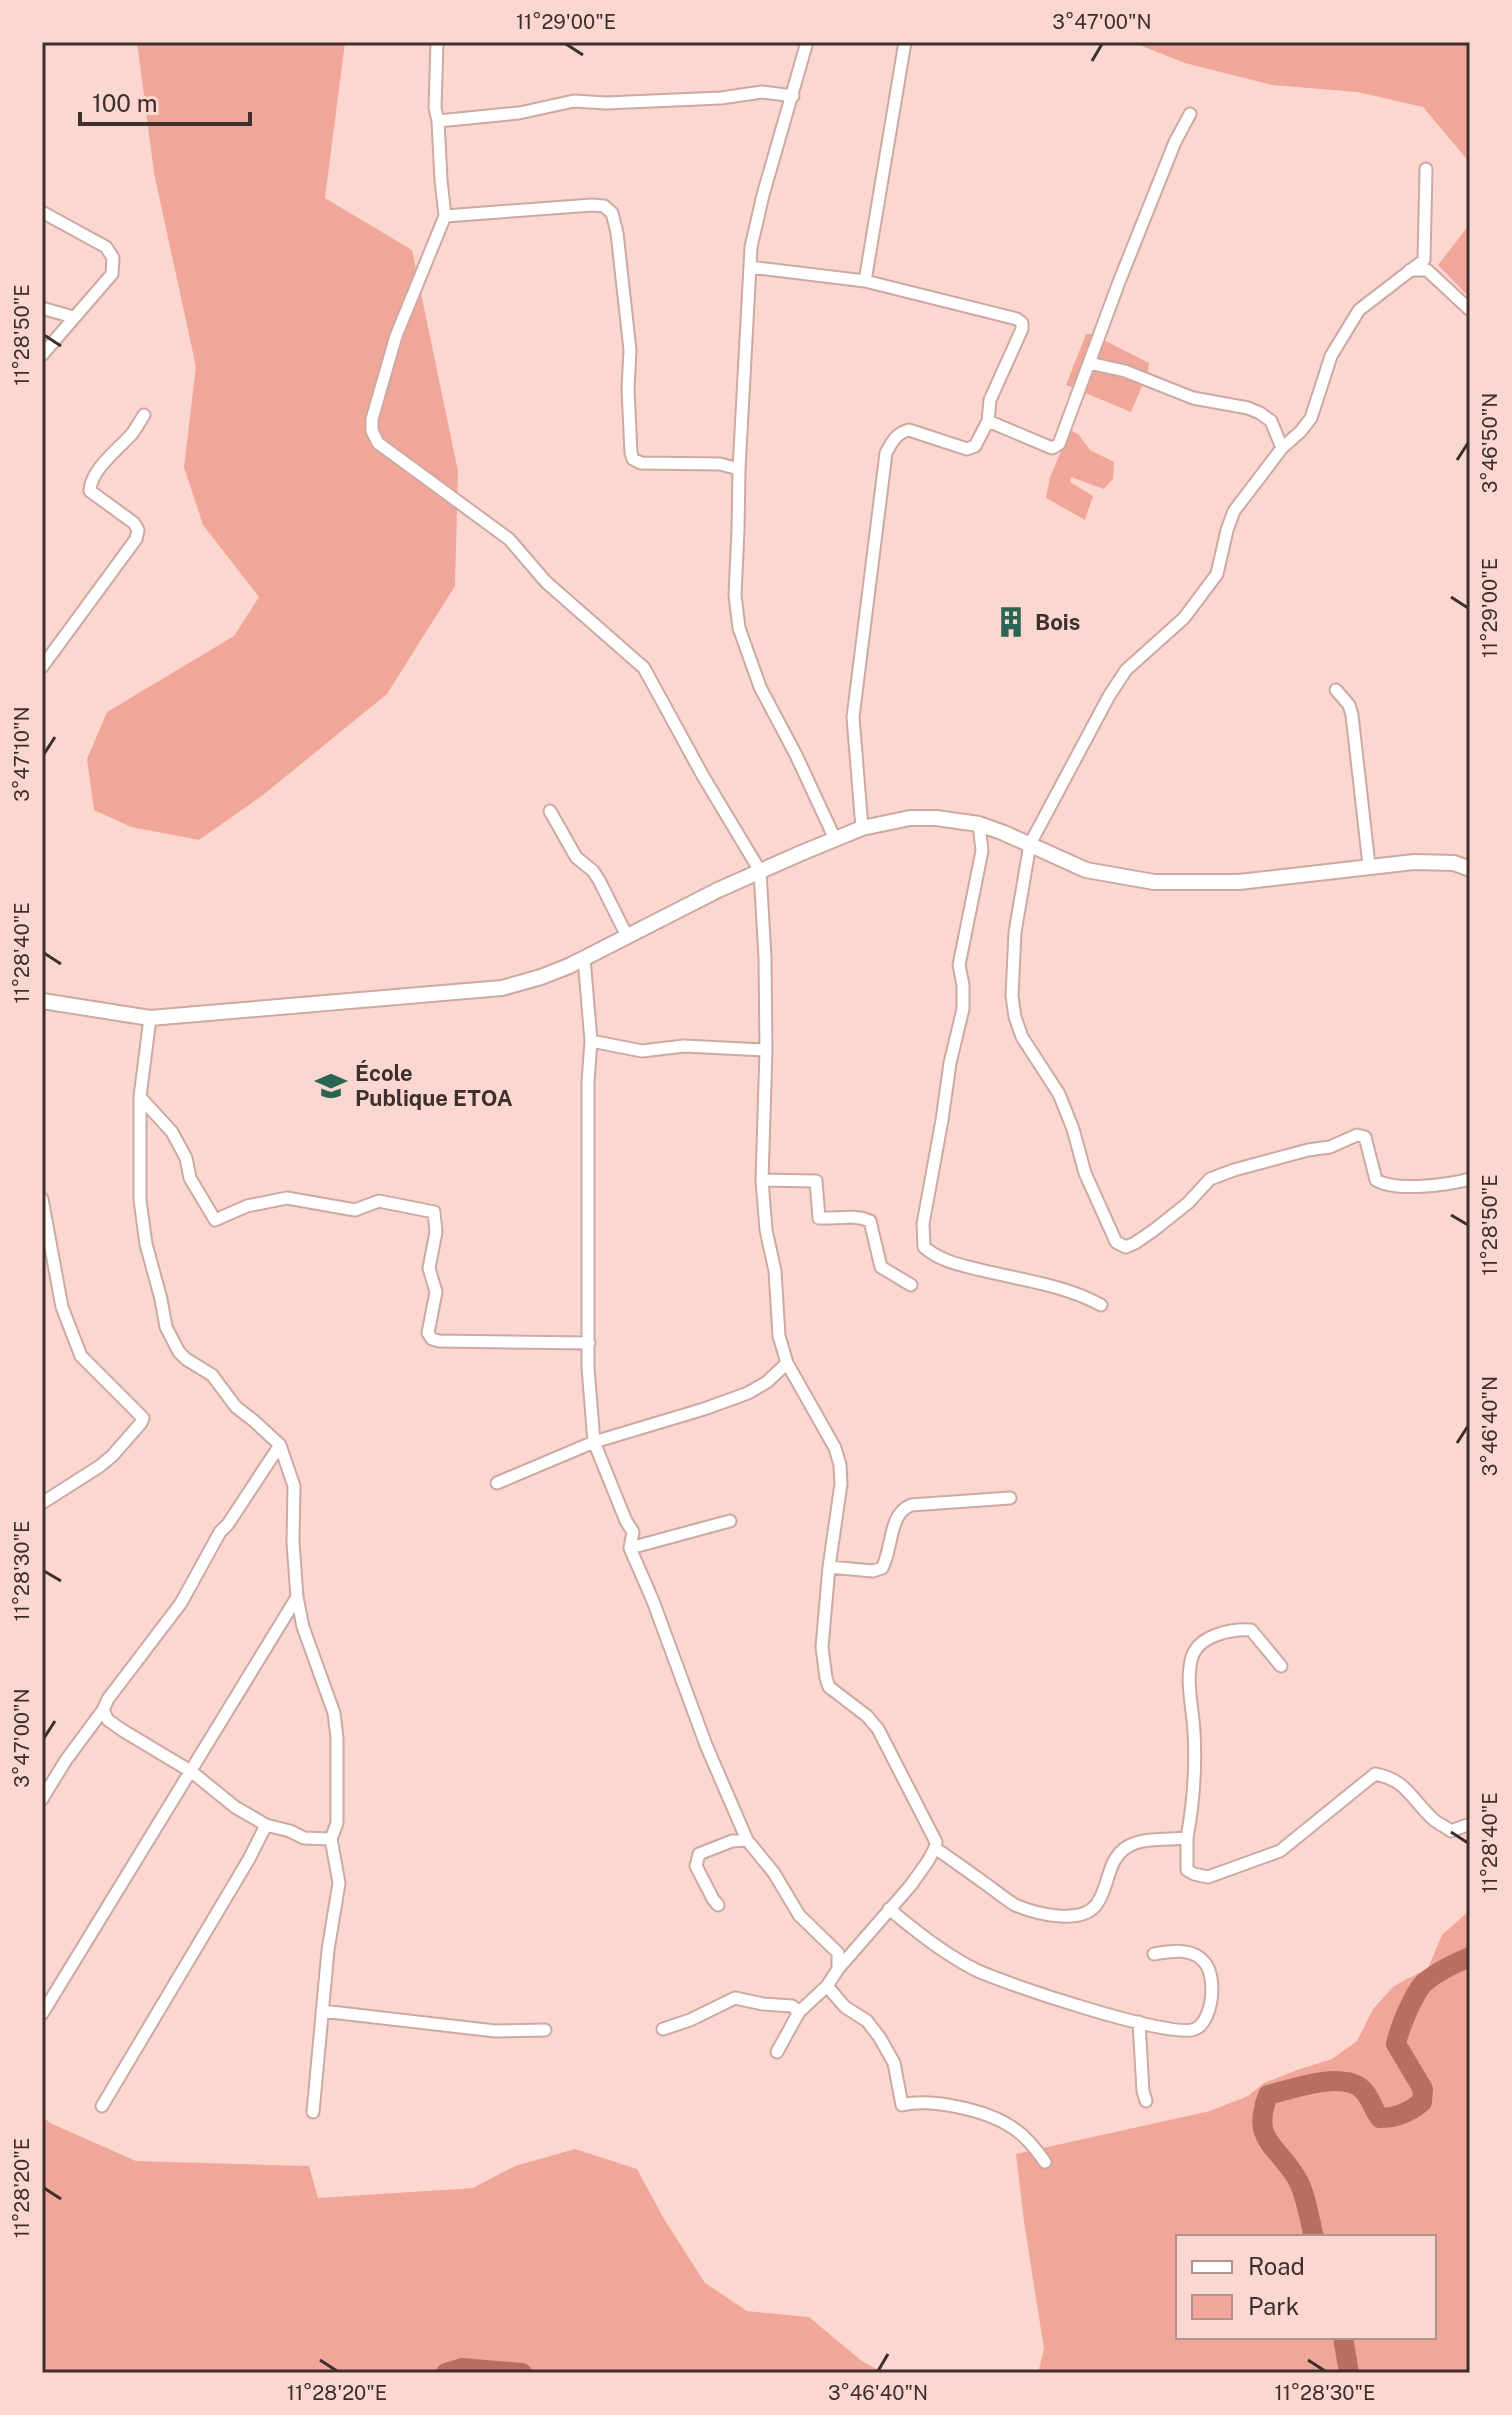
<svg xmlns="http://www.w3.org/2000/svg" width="1512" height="2415" viewBox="0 0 1512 2415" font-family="'Public Sans',sans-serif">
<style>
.green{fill:#f0a799;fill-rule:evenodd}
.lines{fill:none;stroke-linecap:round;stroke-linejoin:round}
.river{stroke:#b66f61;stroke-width:20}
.minor-casing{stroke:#cca9a2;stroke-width:15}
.tertiary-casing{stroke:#cca9a2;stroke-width:18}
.minor{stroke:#fff;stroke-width:11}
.tertiary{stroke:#fff;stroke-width:14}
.ticks{fill:none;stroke:#3d2f2c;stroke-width:3}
.labels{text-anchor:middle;stroke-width:7;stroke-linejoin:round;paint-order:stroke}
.poi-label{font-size:22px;font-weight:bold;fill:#3d2f2c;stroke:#fcd7cf;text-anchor:start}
.neatline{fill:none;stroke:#3d2f2c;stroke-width:3}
.ticks-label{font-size:20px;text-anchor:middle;fill:#3d2f2c}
</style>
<rect width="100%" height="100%" fill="#fcd7cf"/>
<path class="green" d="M137 42H345L325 198 412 250 458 471 455 586 387 694 263 795 199 840 131 827 94 810 87 759 107 712 234 636 259 597 203 525 184 467 196 367 154 173Z
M1132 42H1470V163L1423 107 1357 92 1272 85 1185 63Z
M1470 224V298L1438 265Z
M1086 334H1092L1149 363 1148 372 1131 412 1066 385Z
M1072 431 1078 434 1090 450 1114 462 1113 479 1104 489 1071 477 1070 482 1093 496 1085 520 1046 498 1050 477 1069 432Z
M1470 1910V2372L1038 2373 1044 2349 1024 2222 1016 2154 1210 2111 1248 2096 1264 2083 1297 2070 1332 2059 1357 2041 1373 2009 1394 1986 1428 1968 1442 1935ZM1178 2237H1434V2337H1178Z
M42 2116 50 2123 136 2161 309 2166 318 2198 473 2188 515 2166 575 2149 637 2169 664 2219 705 2283 747 2311 809 2317 863 2362 885 2373H42Z"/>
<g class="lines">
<path class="river" d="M1314 2237C1309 2218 1306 2193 1296 2177 1275 2143 1251 2140 1268 2095 1292 2089 1335 2073 1358 2086 1370 2093 1372 2109 1380 2118 1396 2118 1410 2112 1422 2102L1423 2089 1396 2044C1399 2029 1414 1992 1425 1982 1438 1971 1455 1963 1470 1957
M1343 2337 1349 2373
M446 2373 462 2368 522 2373"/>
<defs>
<path id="minor" d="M437 42 435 108 438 121 441 180 445 216 396 336 372 419V431L378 443 509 539 546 582 644 668 703 776 760 871 765 958 766 1050
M807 42 763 195 751 247 739 469 738 530 735 595 739 628 760 687 796 755 835 839
M438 121 519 113 574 101 606 103 721 98 762 92 793 96
M1426 169 1424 260 1359 310 1331 356 1311 418 1301 431 1282 448 1234 511 1227 530 1217 574 1184 618 1126 670 1109 696 1030 844 1015 932 1012 996 1015 1017 1022 1037 1059 1094 1073 1129 1085 1173 1116 1242 1126 1247 1135 1243 1154 1230 1188 1203 1210 1179 1234 1170 1308 1150 1330 1147 1357 1135 1365 1137 1376 1180C1396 1192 1448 1185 1470 1179
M42 212 106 247 113 258 112 274 42 355
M445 216 592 205 604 206 612 213 617 233 630 350 628 389 631 453 633 459 641 463 720 464 739 469
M750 267 865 281 1017 319 1022 323V329L990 400 988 421 975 446 967 449 909 430C896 433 892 442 886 453L853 717 862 828
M1410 270H1427L1470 310
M865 281 905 42
M42 308 73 317
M1089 363 1125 371 1193 398 1248 408 1260 413 1271 421 1282 448
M988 421 1052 448 1059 444 1119 282 1175 142 1190 114
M42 667 136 539 138 530 134 523 90 491C90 471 117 450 130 436 136 430 139 422 144 415
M1336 690 1349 705 1352 715 1369 865
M550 811 576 857 593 871 599 880 627 936
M979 824 982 851 959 965 963 985V1009L950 1063 942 1120 923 1224 924 1247C940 1261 960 1265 981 1270 1021 1280 1065 1285 1101 1305
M150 1018 140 1097V1200L146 1244 161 1299 166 1327 179 1352 186 1359 212 1375 236 1407 254 1421 280 1445 294 1486 293 1542 297 1597 303 1627 334 1713 337 1738V1823L331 1839 339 1883 328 1950 313 2112
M591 1041 642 1051 684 1046 766 1050 762 1180 766 1230 775 1271 779 1336 787 1363 835 1448 840 1465 841 1484 829 1567 822 1647 826 1678 829 1687 867 1716 878 1729 936 1842 935 1848 928 1861 911 1885 838 1969 827 1986 799 2012 777 2052
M140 1097 172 1132 186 1158 190 1178 215 1220 247 1206 287 1198 355 1210 379 1201 434 1212 436 1232 429 1268 436 1292 428 1333 432 1339 439 1341 589 1343
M762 1180 816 1181 819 1218C837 1219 853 1214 870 1221L881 1267 911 1285
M42 1199 62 1307 81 1356 143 1418 141 1423 112 1456 100 1466 42 1503
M280 1445 228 1524 220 1532 181 1603 108 1699 103 1710 108 1720 122 1730 192 1772 235 1807 266 1825 290 1831 304 1838 331 1839
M497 1483 594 1442 588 1368V1082L591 1041 584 958
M730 1521 630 1548 633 1532 626 1521 594 1442 704 1409 748 1393 767 1382 787 1363
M630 1548 653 1601 706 1745 747 1840 774 1873 799 1915 838 1953V1969
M829 1567 873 1571 882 1568C893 1549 888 1514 911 1505L1010 1498
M42 1799 66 1760 103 1710
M1187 1838V1870L1194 1874 1208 1877 1280 1851 1375 1774C1408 1780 1412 1801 1434 1820 1439 1824 1446 1827 1451 1831L1470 1824
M935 1848C954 1861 972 1874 990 1887 998 1893 1007 1900 1015 1905 1036 1914 1080 1925 1096 1905 1110 1887 1106 1860 1127 1847 1143 1837 1169 1840 1187 1838 1193 1805 1196 1766 1194 1732 1193 1708 1185 1681 1192 1657 1199 1635 1231 1629 1251 1630L1281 1666
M718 1905 713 1899 696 1866 699 1854 732 1841 747 1840
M889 1909C916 1931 943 1953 974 1969 1002 1983 1172 2040 1195 2029 1213 2021 1217 1978 1205 1963 1193 1947 1170 1951 1154 1954
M827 1986 845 2007 867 2021 880 2038 894 2063 902 2105C931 2098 985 2110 1010 2126 1025 2135 1035 2148 1045 2162
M322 2011 495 2031 545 2030
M42 2014 297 1597
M1139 2022 1143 2091 1146 2101
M663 2029 690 2020 735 1998 763 2004 792 2006 799 2012
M102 2106 249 1859 266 1825"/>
<path id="tertiary" d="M42 1001 150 1018 502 988 541 977 569 966 718 890 799 854 862 828 910 818H936L979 824 1004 833 1086 870 1154 882H1239L1414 862 1454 863 1470 869"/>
</defs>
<use href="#minor" class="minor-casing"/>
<use href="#tertiary" class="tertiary-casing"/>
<use href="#minor" class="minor"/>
<use href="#tertiary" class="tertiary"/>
</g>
<path class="ticks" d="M566 44 583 55M1092 61 1102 44M44 335 61 346M1457 460 1468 443M1451 597 1468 608M44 754 55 737M44 953 61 964M1451 1215 1468 1225M1457 1443 1468 1426M44 1571 61 1581M44 1738 55 1721M1451 1832 1468 1843M44 2188 61 2199M320 2360 337 2371M1308 2360 1325 2371M878 2371 888 2354"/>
<defs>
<symbol id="building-bare" viewBox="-9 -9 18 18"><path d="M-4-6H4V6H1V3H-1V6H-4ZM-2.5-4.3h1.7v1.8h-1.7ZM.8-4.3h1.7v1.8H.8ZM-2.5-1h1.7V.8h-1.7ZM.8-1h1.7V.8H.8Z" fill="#286653" stroke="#fcd7cf" stroke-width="2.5" paint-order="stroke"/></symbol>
<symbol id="school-bare" viewBox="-9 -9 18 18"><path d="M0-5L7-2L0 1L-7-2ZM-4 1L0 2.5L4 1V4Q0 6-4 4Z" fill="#286653" stroke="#fcd7cf" stroke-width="2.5" paint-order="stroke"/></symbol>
</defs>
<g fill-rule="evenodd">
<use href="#building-bare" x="989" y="600" width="44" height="44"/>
<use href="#school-bare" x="309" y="1064" width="44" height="44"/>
</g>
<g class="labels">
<g class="poi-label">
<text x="1035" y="630">Bois</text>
<text x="355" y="1081">École<tspan x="355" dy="25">Publique ETOA</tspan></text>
</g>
</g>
<rect width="1512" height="2415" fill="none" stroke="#fcd7cf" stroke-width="88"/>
<rect x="1176" y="2235" width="260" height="104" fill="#fcd7cf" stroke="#b0948e" stroke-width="2"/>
<rect x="1192" y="2261" width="40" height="12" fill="#ffffff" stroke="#b0948e" stroke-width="2"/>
<text x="1248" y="2275" font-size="24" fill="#3d2f2c">Road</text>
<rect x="1192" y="2295" width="40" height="24" fill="#f0a799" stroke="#b0948e" stroke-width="2"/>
<text x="1248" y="2315" font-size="24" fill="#3d2f2c">Park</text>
<path d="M80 112v12h170v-12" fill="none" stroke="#3d2f2c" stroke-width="4"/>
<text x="92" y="112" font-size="24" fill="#3d2f2c" stroke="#fcd7cf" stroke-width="6" paint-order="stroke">100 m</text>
<rect x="44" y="44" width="1424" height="2327" class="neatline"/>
<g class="ticks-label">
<text x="566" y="29">11°29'00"E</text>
<text x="1102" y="29">3°47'00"N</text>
<text transform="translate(22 335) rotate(-90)" y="7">11°28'50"E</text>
<text transform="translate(1490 443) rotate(-90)" y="7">3°46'50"N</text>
<text transform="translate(1490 608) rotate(-90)" y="7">11°29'00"E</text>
<text transform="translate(22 754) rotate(-90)" y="7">3°47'10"N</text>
<text transform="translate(22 953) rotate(-90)" y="7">11°28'40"E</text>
<text transform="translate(1490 1225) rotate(-90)" y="7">11°28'50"E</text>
<text transform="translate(1490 1426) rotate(-90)" y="7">3°46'40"N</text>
<text transform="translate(22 1571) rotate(-90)" y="7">11°28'30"E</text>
<text transform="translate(22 1738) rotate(-90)" y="7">3°47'00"N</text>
<text transform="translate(1490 1843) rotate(-90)" y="7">11°28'40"E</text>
<text transform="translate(22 2188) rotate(-90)" y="7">11°28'20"E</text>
<text x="337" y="2400">11°28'20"E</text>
<text x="878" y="2400">3°46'40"N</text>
<text x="1325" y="2400">11°28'30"E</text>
</g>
</svg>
